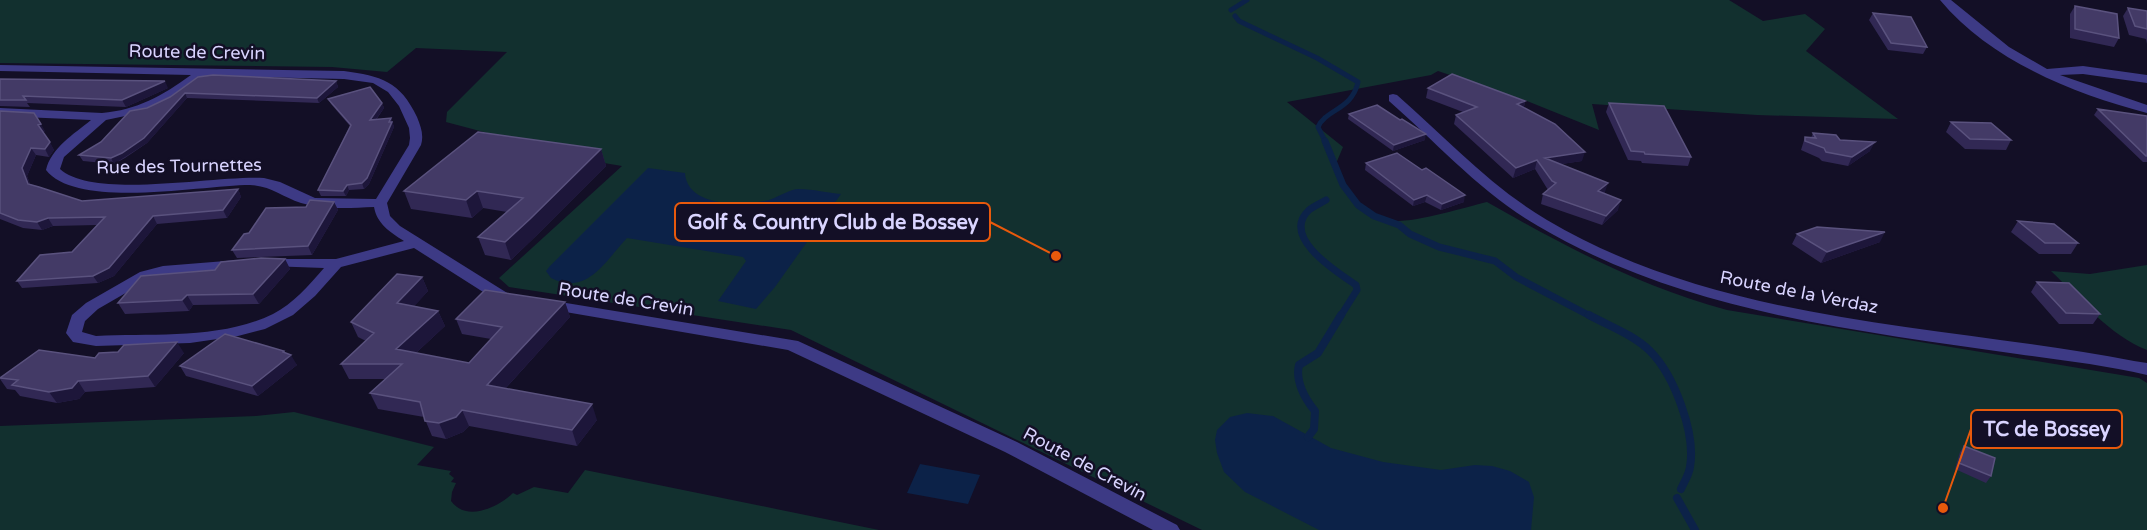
<svg xmlns="http://www.w3.org/2000/svg" width="2147" height="530" viewBox="0 0 2147 530" font-family="'Varela Round',sans-serif">
<style>
.green{fill:#12302f}
.water{fill:#0c2248}
.lines{fill:none;stroke-linecap:round;stroke-linejoin:round}
.stream-far2{stroke:#0c2248;stroke-width:5}
.stream-far1{stroke:#0c2248;stroke-width:7}
.stream{stroke:#0c2248;stroke-width:8}
.minor{fill:#3d3a85;fill-rule:evenodd}
.wall{fill:#312854}
.shaded-wall{fill:#1d163a}
.building{fill:#433a66;stroke:#5a527e;stroke-width:1.5}
.labels{text-anchor:middle;stroke-width:5;stroke-linejoin:round;paint-order:stroke}
.street-label{font-size:18px;fill:#d9d4ff;stroke:#130f26}
.leader{fill:none;stroke:#e8590c;stroke-width:2}
.callout-dot{fill:#e8590c;stroke:#130f26;stroke-width:2}
.callout{fill:#130f26;stroke:#e8590c;stroke-width:2}
.callout-label{font-size:20px;text-anchor:middle;font-weight:bold;fill:#d9d4ff}
</style>
<rect width="100%" height="100%" fill="#130f26"/>
<path class="green" d="M0 0H1729L1763 21 1805 14 1825 29 1806 51 1898 119 1757 115 1592 104 1599 130 1527 101 1438 71 1431 75 1287 102 1343 147 1335 166C1344 187 1359 214 1383 220 1406 226 1462 208 1487 202 1566 247 1639 286 1727 310L2139 378 2147 383V530H1202L791 330 509 287 499 278 622 166 521 149 518 141 446 122 447 112 507 52 416 48 387 72 332 67 0 63Z
M2147 265V350C2109 335 2080 299 2051 271L2090 274Z
M294 412 434 447 417 465 451 471 449 474 454 478 451 482 456 483 452 492 451 501C466 522 497 508 513 493L517 495 534 487 568 493 585 470 879 530H0V426L256 416Z"/>
<path class="water" d="M648 168 685 173C687 208 744 206 769 200 778 197 790 189 799 189 813 189 828 193 841 194L775 287 756 309 718 301 746 261 743 257 627 238C606 260 587 297 551 278L546 271 550 266Z
M1247 413 1273 416 1331 448 1383 462 1441 470 1475 465 1492 466 1510 471 1529 482 1534 497 1531 530H1319L1245 492 1224 472 1217 453 1215 440 1217 430 1230 417Z
M920 464 980 475 968 504 907 493Z"/>
<g class="lines">
<path class="stream-far2" d="M1231 10 1247 0
M1235 16 1239 21 1317 58 1358 82C1352 110 1326 109 1318 127L1326 143"/>
<path class="stream-far1" d="M1325 141 1343 185 1358 205 1374 216 1399 225 1410 234 1439 247 1495 261 1516 277 1592 317
M1326 200C1321 203 1314 206 1309 210 1280 237 1337 272 1356 285L1357 290 1340 317"/>
<path class="stream" d="M1589 315C1609 326 1634 335 1650 351 1674 375 1696 433 1690 467 1689 475 1684 482 1681 489
M1308 437 1314 429 1315 411C1305 399 1295 381 1299 365L1318 353 1341 315
M1677 498 1695 530"/>
<path class="minor" d="M1940 0H1951L2009 47 2047 69 2083 66 2147 75V83L2083 74 2060 75 2147 105V113C2073 94 1990 60 1940 0Z
M0 65 344 71C381 76 400 81 417 117 421 127 424 135 421 145L387 203 390 216 400 226 517 299 509 304 491 297 414 248 341 267 315 296 293 315 265 329 238 336 190 343 96 346 73 342 66 333 72 315 86 303 140 272 163 266 238 260 246 265 238 270 150 279 98 309 85 321 82 332 96 336C153 333 220 340 273 314 293 304 309 285 324 268L268 266 263 265 261 262 263 259H336L404 241C390 232 377 224 374 207 350 208 325 210 301 203 282 197 271 186 250 185 203 185 77 210 46 170 51 148 74 134 91 120L0 116V108L102 113C137 110 162 96 191 75L0 71ZM205 76 344 79 373 83 388 92 399 106 409 128 410 138 409 145 376 199 315 198 280 182 264 178C216 175 94 200 60 169L64 157 106 120 149 111 172 100Z
M1393 94 1397 95C1446 138 1491 187 1547 220 1725 325 1937 323 2134 361L2147 363V375C2104 365 2060 360 2017 354 1853 330 1683 312 1538 226 1482 194 1437 143 1389 101V95Z
M548 300 798 341 1017 442 1177 525 1180 530H1153L1005 452 788 350 542 308 540 305Z"/>
</g>
<path class="wall" d="M2075 6 2119 38 2114 47 2070 38V14Z
M2128 8 2147 11V44L2146 39 2129 35 2123 16Z
M1873 13 1927 47 1923 54 1888 50 1869 20Z
M198 77 336 81 338 87 319 103 187 98 147 143 125 158 114 164 83 161 79 155 101 142 147 108 170 97Z
M0 78V79L168 88 126 107 27 103 30 107 0 106Z
M1428 88 1525 101 1524 107 1582 161 1561 164 1605 192 1604 193 1618 210 1602 225 1541 204 1543 194 1548 190 1535 169 1513 178 1454 124 1456 115 1463 112 1426 98Z
M328 99 382 103 384 108 376 120 391 118 394 127 369 184 364 189 349 190 346 196H321L318 190 350 126 331 104Z
M1609 103 1691 157 1688 166 1642 163 1641 161 1628 160 1606 112Z
M2098 109 2147 116V162H2143L2094 115Z
M0 111 45 131 43 132 54 150 49 157 36 155 27 176 30 184 82 201 238 189 241 197 227 218 157 224 114 276 98 283 22 288 17 281 72 252 97 225 53 226 42 230 23 228 0 219Z
M1349 114 1400 120 1425 140 1393 151 1348 119Z
M1951 122 2011 140 2006 150 1965 149 1946 132Z
M1813 133 1840 140 1870 151 1848 166 1822 161 1819 158 1801 150 1805 137 1811 138Z
M601 149 606 166 536 236 511 260 485 255 478 237 507 212 483 208 472 218 411 209 404 191Z
M1366 163 1464 202 1441 210 1425 202 1413 206 1365 170Z
M334 202 338 210 312 255 237 258 232 250 249 233Z
M2018 221 2078 243 2071 254H2039L2011 232Z
M1797 234 1880 242 1821 263 1792 244Z
M285 259 290 269 259 304 193 305 189 311 125 314 118 303 215 270Z
M422 277 428 291 414 306 438 311 445 326 416 353 469 363 491 339 462 334 456 319 565 302 570 317 505 389 597 420 577 446 469 426 463 432 446 439 432 436 424 417 378 409 370 393 385 379H349L341 364 366 341 358 337 351 322Z
M2037 282 2100 314 2093 324H2059L2031 292Z
M284 351 297 365 258 396 186 376 180 366Z
M184 353 155 387 85 392 79 399 57 403 20 396 15 390 7 389 0 379V377L95 358Z
M1964 446 1991 476 1986 483 1955 469 1960 452Z"/>
<path class="shaded-wall" d="M165 81 168 88 126 107 122 100Z
M336 81 338 87 319 103 317 98Z
M185 93 187 98 147 143 114 164 111 158Z
M1525 101 1523 110 1517 104Z
M382 103 384 108 372 125 370 120Z
M391 118 394 127 369 184 364 189 362 183Z
M41 124 45 131 42 132 38 125Z
M1426 134 1425 140 1393 151 1394 145Z
M50 142 54 150 49 157 45 149Z
M1875 142 1870 151 1848 166 1852 157Z
M31 148 36 155 27 176 33 191 28 184 22 168Z
M601 149 606 166 536 236 511 260 505 242Z
M1585 152 1582 161 1542 167 1545 158Z
M1537 160 1535 169 1513 178 1516 168Z
M1608 183 1605 192 1595 201 1598 191Z
M347 185 349 190 346 196 343 191Z
M238 189 241 197 227 218 223 210Z
M477 191 483 208 472 218 466 200Z
M1427 195 1425 202 1413 206 1414 200Z
M1465 195 1464 202 1441 210 1442 204Z
M1621 200 1618 210 1602 225 1606 216Z
M334 202 338 210 312 255 308 246Z
M153 216 157 224 114 276 98 283 93 276Z
M48 218 53 226 42 230 37 222Z
M1885 232 1880 242 1821 263 1827 252Z
M285 259 290 269 259 304 253 294Z
M422 277 428 291 404 318 397 303Z
M187 295 193 305 189 311 182 300Z
M565 302 570 317 494 401 487 385Z
M438 311 445 326 403 365 396 349Z
M177 342 184 353 155 387 148 376Z
M284 351 288 357 291 355 297 365 258 396 252 386Z
M78 381 85 392 79 399 57 403 49 392Z
M592 404 597 420 577 446 572 430Z
M462 410 469 426 463 432 446 439 439 423Z"/>
<path class="building" d="M2075 6 2117 14 2119 38 2075 29Z
M2128 8 2147 11V29L2135 26Z
M1873 13 1911 17 1927 47 1891 43Z
M1452 74 1525 101 1517 104 1555 124 1585 152 1545 158 1608 183 1598 191 1621 200 1606 216 1543 194 1556 183 1552 181 1537 160 1516 168 1456 115 1477 107 1428 88Z
M213 75 336 81 317 98 185 93 144 138 122 153 111 158 79 155 101 142 130 111 147 108 170 97 198 77Z
M0 79 165 81 122 100 23 96 26 100H0Z
M370 87 382 103 370 120 391 118 389 122H392L367 178 362 183 347 185 343 191 318 190 351 125 328 99Z
M1609 103 1664 106 1691 157 1645 154 1644 152 1631 151Z
M1377 105 1400 120 1402 119 1426 134 1394 145 1349 114Z
M2098 109 2147 116V156H2146Z
M0 111 34 113 41 124 38 125 50 142 45 149 31 148 22 168 28 184 39 187 82 201 238 189 223 210 153 216 109 268 93 276 17 281 40 255 72 252 105 217 48 218 37 222 18 220 0 213Z
M1951 122 1991 123 2011 140 1970 139Z
M478 132 601 149 530 219 505 242 478 237 523 198 477 191 466 200 404 191Z
M1813 133 1836 135 1840 140 1875 142 1852 157 1826 152 1824 148 1805 141V137L1816 138Z
M1397 153 1422 170 1426 168 1465 195 1442 204 1427 195 1414 200 1366 163Z
M310 200 334 202 308 246 232 250 244 234 249 233 266 208 306 207Z
M2018 221 2054 224 2078 243H2045Z
M1817 227 1885 232 1827 252 1797 234Z
M261 258 285 259 253 294 187 295 182 300 118 303 141 276 215 270 221 262Z
M397 274 422 277 397 303 438 311 396 349 469 363 502 327 456 319 485 290 565 302 487 385 592 404 572 430 462 410 456 417 439 423 425 421 420 402 370 393 402 364H341L374 333 351 322Z
M2037 282 2069 283 2100 314 2066 313Z
M225 334 284 351 283 352 291 355 252 386 180 366Z
M177 342 148 376 78 381 72 388 49 392 12 385 18 380 0 378 39 350 95 358 99 353 118 352 124 345Z
M1964 446 1995 458 1991 476 1959 463Z"/>
<g class="labels">
<g class="street-label">
<text transform="translate(197 52) rotate(1)" y="6">Route de Crevin</text>
<text transform="translate(179 166) rotate(-1)" y="6">Rue des Tournettes</text>
<text transform="translate(1799 292) rotate(11)" y="6">Route de la Verdaz</text>
<text transform="translate(626 299) rotate(9)" y="6">Route de Crevin</text>
<text transform="translate(1085 464) rotate(28)" y="6">Route de Crevin</text>
</g>
</g>
<path class="leader" d="M1056 256L990 222M1943 508L1971 429"/>
<g class="callout-dot">
<circle cx="1056" cy="256" r="6"/>
<circle cx="1943" cy="508" r="6"/>
</g>
<g class="callout">
<rect x="675" y="203" width="315" height="38" rx="6"/>
<rect x="1971" y="410" width="151" height="38" rx="6"/>
</g>
<g class="callout-label">
<text x="833" y="229">Golf &amp; Country Club de Bossey</text>
<text x="2047" y="436">TC de Bossey</text>
</g>
</svg>
